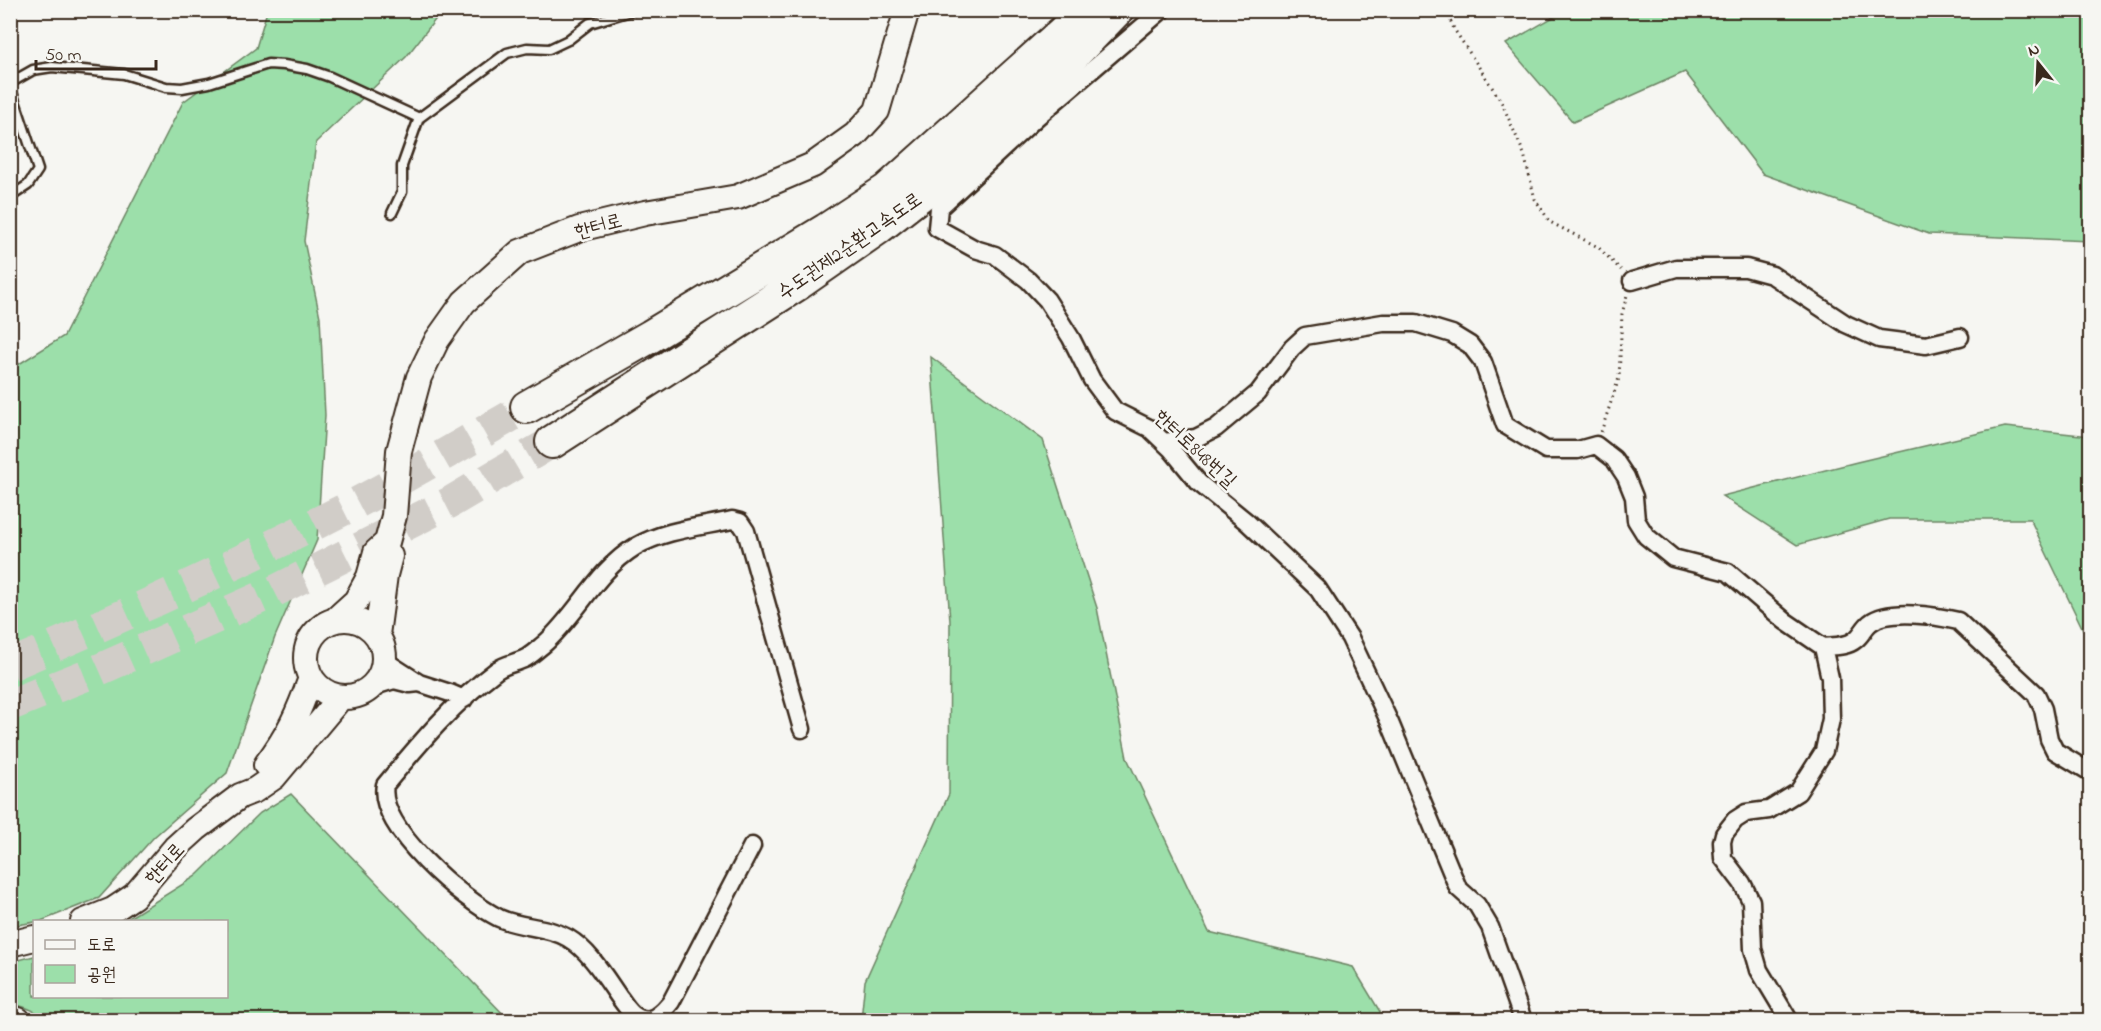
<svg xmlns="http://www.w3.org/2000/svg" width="2101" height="1031" viewBox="0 0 2101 1031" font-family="'Indie Flower','Poor Story',sans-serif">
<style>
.green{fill:#9cdfaa;stroke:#6c8464;stroke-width:1.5}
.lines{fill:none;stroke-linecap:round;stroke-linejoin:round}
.highway-tunnel{stroke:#d1cdc8;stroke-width:32;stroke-dasharray:32 16;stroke-linecap:butt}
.lane-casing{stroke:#3b2a1e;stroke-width:13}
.street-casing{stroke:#3b2a1e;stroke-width:21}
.secondary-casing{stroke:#3b2a1e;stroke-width:28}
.highway-casing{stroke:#3b2a1e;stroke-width:36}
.path{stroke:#3b2a1e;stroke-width:3;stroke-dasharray:1.5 4.5;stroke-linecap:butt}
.lane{stroke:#f6f6f2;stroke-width:8}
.street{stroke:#f6f6f2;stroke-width:16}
.secondary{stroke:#f6f6f2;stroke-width:24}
.highway{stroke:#f6f6f2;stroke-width:32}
.labels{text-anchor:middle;stroke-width:5;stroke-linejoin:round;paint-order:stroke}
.street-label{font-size:20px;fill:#3b2a1e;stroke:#f6f6f2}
</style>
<rect width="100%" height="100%" fill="#f6f6f2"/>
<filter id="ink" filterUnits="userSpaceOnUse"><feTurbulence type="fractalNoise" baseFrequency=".0167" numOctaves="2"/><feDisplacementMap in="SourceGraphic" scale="12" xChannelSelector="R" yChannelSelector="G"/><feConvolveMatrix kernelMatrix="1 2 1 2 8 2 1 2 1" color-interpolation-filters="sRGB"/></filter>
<g filter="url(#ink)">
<path class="green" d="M267 11H442L406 57 316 142 304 241 320 317 325 415 317 540 275 637 227 773 154 837 99 898 41 921 11 926V369L64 336 183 102 256 48Z
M1564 11H2090V241L1929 234 1763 174 1685 72 1573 122 1506 44Z
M931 357 1043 440 1097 608 1127 758 1209 932 1353 967 1385 1020H861L865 981 949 794 950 621Z
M2005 427 2090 436V644L2030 519H1889L1797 545 1722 496 1857 462Z
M291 794 509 1020H44C38 1010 22 1006 11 1004V962L34 956V996H226V922L124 921 196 876 260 813Z"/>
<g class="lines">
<path class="highway-tunnel" d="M10 665C120 618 227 569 333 515 399 482 463 443 527 407
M10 705 96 671 271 593 449 503 552 442"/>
<defs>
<path id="lane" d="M10 83 33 70 52 67 124 74 166 87 182 88 209 83 268 64 284 65 307 69 330 77 419 118
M10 86 38 170 28 185 10 197
M392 213 402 192V166L419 118 507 53 527 48 549 49 568 40 590 23 634 10"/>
<path id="street" d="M1162 10 1037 117 939 208 937 228 975 249 995 255 1028 280 1047 300 1071 338 1092 380 1115 411 1149 428 1171 449 1199 483 1247 522 1318 589 1350 638 1390 723 1458 888 1477 905 1490 927 1523 1020
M1632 281 1676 268H1746L1772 275 1846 324 1879 339 1926 345 1960 337
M1164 442 1196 438 1216 428 1258 393 1292 348 1305 336 1383 323H1416L1452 334 1470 345 1483 362 1505 425 1546 450H1578L1596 445 1614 459 1626 477 1634 497 1636 520 1646 536 1673 558 1728 572 1785 621 1823 647C1833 646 1847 647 1855 640 1861 636 1864 628 1870 623 1889 608 1937 616 1958 621L2036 694 2043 709 2049 739 2055 751 2090 772
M419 683 450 693 464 699
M371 687 394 680 410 684 419 683 385 661
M752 846 671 1002C665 1009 659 1017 650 1019 647 1020 640 1019 637 1017 629 1013 624 1003 619 997 605 977 590 951 568 938 547 926 521 928 499 918 464 901 376 827 385 785 419 744 454 702 497 670 506 664 516 663 526 658 533 654 539 648 544 644 577 615 597 570 635 547 664 530 700 527 732 520L740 522 746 531 802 729
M1789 1020 1759 970 1753 949 1751 901 1742 883 1723 858 1722 842 1724 834 1735 820 1746 813 1769 810 1798 792 1824 751 1831 719 1830 678 1823 647"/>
<path id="secondary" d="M306 658a39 39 0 1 1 78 0a39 39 0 1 1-78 0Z
M335 620 356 601 369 577 376 552 387 542 394 516 399 451 419 377 437 340 464 302 520 252 579 229 645 213 738 197 813 165 855 135 877 111 907 10
M377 635 385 575 390 556
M266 765C289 734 298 714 311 678
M83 922 113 910 134 896 175 848 196 829 240 796 255 790 274 777 341 697
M10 944 34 938
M10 1018 18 1020"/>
<path id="highway" d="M527 407 651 336 826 230 887 190 1063 32 1083 10
M552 442 799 283 878 228 946 175 1015 115 1117 10"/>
</defs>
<use href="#lane" class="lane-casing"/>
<use href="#street" class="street-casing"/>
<use href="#secondary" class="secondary-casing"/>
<use href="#highway" class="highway-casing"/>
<path class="path" d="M1446 10 1454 29 1501 101 1524 154 1535 199 1550 222 1598 247 1621 270
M1601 432 1619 378 1622 314 1627 295"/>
<use href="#lane" class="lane"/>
<use href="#street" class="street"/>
<use href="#secondary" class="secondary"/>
<use href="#highway" class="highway"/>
</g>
</g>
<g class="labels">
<g class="street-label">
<text transform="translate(598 225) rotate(-15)" y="7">한터로</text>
<text transform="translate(849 245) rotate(-35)" y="7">수도권제2순환고속도로</text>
<text transform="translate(1196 448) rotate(43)" y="7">한터로848번길</text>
<text transform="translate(164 863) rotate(-48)" y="7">한터로</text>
</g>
</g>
<rect width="2101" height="1031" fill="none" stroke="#f6f6f2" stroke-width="36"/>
<rect x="18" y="18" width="2065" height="995" fill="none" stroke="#3b2a1e" stroke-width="2" filter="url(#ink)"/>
<rect x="33" y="920" width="195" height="78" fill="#f6f6f2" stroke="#aba49d" stroke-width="1.5"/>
<rect x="45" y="940" width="30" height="9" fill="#f6f6f2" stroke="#aba49d" stroke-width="1.5"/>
<text x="87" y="950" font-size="18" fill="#3b2a1e">도로</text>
<rect x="45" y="965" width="30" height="18" fill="#9cdfaa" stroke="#aba49d" stroke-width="1.5"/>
<text x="87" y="980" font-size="18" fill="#3b2a1e">공원</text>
<g transform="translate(2038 63) rotate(342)" stroke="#f6f6f2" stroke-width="4.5" paint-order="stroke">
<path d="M0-4.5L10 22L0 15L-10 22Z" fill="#3b2a1e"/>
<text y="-9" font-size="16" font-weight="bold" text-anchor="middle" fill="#3b2a1e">N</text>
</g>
<path d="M36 60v9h120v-9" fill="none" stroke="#3b2a1e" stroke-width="3"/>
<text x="45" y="60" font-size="18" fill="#3b2a1e" stroke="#f6f6f2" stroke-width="4.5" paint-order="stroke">50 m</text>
</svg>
